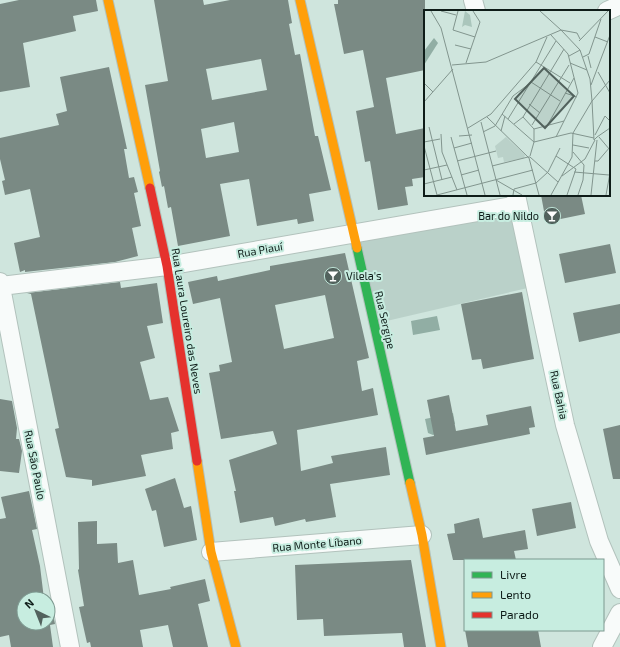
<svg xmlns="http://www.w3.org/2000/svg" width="620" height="647" viewBox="0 0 620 647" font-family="'Exo 2',sans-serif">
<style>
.green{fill:#bad1c9}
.water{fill:#91aea4}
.building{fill:#7a8a84;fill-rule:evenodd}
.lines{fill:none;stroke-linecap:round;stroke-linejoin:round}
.street-casing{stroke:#b2c2bc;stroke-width:20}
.fast-casing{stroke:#b2c2bc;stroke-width:11}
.slow-casing{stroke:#b2c2bc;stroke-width:11}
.jam-casing{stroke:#b2c2bc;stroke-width:11}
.street{stroke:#f8fbfa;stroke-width:18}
.fast{stroke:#30b455;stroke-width:9}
.slow{stroke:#ff9f0a;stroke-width:9}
.jam{stroke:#e5322d;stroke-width:9}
.labels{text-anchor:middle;stroke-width:4;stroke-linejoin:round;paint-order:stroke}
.poi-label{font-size:11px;fill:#0e1c18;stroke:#c7ede0;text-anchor:end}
.street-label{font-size:11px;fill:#0e1c18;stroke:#c7ede0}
.inset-road{fill:none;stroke:#82958e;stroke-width:1}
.view{fill:#52625d;fill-opacity:0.15;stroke:#52625d;stroke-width:2}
.inset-edge{fill:none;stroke:#0e1c18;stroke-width:2}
</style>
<rect width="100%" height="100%" fill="#cfe5dd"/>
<path class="green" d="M515 209 532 287 378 323 357 237Z"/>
<path class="water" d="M437 316 440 330 413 335 411 321Z
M453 413 455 424 439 427V432L433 435 428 433 425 419Z"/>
<path class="building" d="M19 0H96L98 11 73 16 76 31 23 43 30 87 0 92V4Z
M154 0H203L204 5 230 0H288L292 23 289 24 295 55 300 54 315 136H318L331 190 309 194 314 221 298 224 297 219 257 226 249 179 220 184 230 236 178 246 171 207 168 208 164 186 162 187 159 172 160 171 145 85 168 81ZM261 59 267 90 212 100 206 69ZM234 122 239 152 206 158 201 129Z
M338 0H425V70L386 78 396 134 425 128V177L412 179 413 186 405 187 408 205 378 210 370 161 365 162 356 111 374 107 363 50 344 54 334 4H338Z
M109 67 127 149H124L129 178 134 177 138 192 134 193 141 226 132 228 138 256 115 262 25 272V270L20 272 14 243 40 237 30 189 5 195 2 181 5 180 0 159V138L59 125 56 114 67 111 60 77Z
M541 195H581L585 214 546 222Z
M610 244 616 273 565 283 559 254Z
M345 253 369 358 357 361 362 391 373 388 378 415 297 430 301 471 333 463 331 456 386 447 390 475 330 484 336 517 306 522 305 519 275 526 273 517 240 523 234 491H236L229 460 277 444 273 431 221 439 209 373 220 371 219 365 232 362 220 298 193 304 188 282 217 276 218 281 270 270V266ZM325 295 334 338 284 349 275 305Z
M120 282 121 288 157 283 163 323 147 326 155 358 140 362 150 400 168 397 179 431 171 433 173 449 141 455 146 476 92 486V480L66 477 55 429 59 428 31 294 27 293Z
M522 292 534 359 483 369 481 359 472 360 461 304Z
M620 304V333L579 342 573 313Z
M449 395 456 431 488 425 486 415 531 406 535 427 529 428 530 434 426 455 423 438 434 436 427 400Z
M0 399 12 401 17 428 16 439H19L22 451 19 473 0 471Z
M620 425V479H613L603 429Z
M175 478 184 508 191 506 197 540 164 547 156 510 152 511 145 489Z
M29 491 37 529 32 530 40 566 44 599H24V623H48V599H50L55 624 50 625 53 647H11L9 635 0 637V519L6 518 1 497Z
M571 502 576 528 537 536 532 509Z
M479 518 483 538 525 530 528 549 514 551 516 560H453L447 534 455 533 454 524Z
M97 521V544L117 543 118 563 133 560 139 595 171 589 170 587 205 579 210 601 198 604 208 647H173L168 625 140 630 143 647H91L90 642 87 643 79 607 84 606 78 570 79 569 78 522Z
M411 560 426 647H404L402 633 324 636 323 619 297 620 295 565Z
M465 630H538L541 647H468Z"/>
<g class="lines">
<defs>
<path id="street" d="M473 0 476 11
M607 11 620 5
M516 195 565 425 599 541 620 589
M0 282 70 647
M1 286 167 266 518 205
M211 552 422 535
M602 647 620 613"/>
<path id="fast" d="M357 248 410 483"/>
<path id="slow" d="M108 0 150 188
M300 0 357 248
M197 461 211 552 236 647
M410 483 422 535 441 647"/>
<path id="jam" d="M150 188 167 266 197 461"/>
</defs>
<use href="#street" class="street-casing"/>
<use href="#fast" class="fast-casing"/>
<use href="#slow" class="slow-casing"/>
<use href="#jam" class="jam-casing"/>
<use href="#street" class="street"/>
<use href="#fast" class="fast"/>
<use href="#slow" class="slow"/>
<use href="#jam" class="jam"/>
</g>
<defs>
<symbol id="bar-disc" viewBox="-11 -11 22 22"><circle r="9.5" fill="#52625d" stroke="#c7ede0"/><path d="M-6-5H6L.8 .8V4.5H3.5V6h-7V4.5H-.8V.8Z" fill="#fff"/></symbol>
</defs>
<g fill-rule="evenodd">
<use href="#bar-disc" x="542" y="206" width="20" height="20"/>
<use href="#bar-disc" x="323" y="266" width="20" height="20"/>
</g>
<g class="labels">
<g class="poi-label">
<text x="539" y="220">Bar do Nildo</text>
<text x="346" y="280" text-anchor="start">Vilela's</text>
</g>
<g class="street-label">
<text transform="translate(260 250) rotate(-10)" y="4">Rua Piauí</text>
<text transform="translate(385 320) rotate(77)" y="4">Rua Sergipe</text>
<text transform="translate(187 321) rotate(81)" y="4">Rua Laura Loureiro das Neves</text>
<text transform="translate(559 395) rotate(78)" y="4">Rua Bahia</text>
<text transform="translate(35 465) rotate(79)" y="4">Rua São Paulo</text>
<text transform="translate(317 544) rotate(-5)" y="4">Rua Monte Líbano</text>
</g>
</g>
<g transform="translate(424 10)">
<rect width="186" height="186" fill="#cfe5dd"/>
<path d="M82 127 101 145 100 148 80 152 79 147 74 148 71 136Z" fill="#bad1c9"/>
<path d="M41 1 46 5 48 17 41 15 38 17Z" fill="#aac6bc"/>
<path d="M10 28 14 33 0 55V41Z" fill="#91aea4"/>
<path class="inset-road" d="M7 1 17 18 61 185M17 1 32 5M34 1 29 20 51 27M116 1 137 20M127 25 144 44 154 83 132 127M171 27 184 32M155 31 184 1M31 35 47 39M145 46 156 40M164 46 167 58M159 47 165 44 177 9M112 52 146 73M42 53 56 12 49 1M146 53 163 60M28 55 62 52 137 20 153 23 156 29M174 62 186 83M107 72 136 91M0 73 9 82M167 75 186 25M141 83 153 87M0 92 29 59M105 94 116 103M78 104 110 132 147 123 170 128M63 107 105 148V146M99 107 110 119V132L106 146M84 109 132 31M57 112 76 185M90 114 99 107 140 39M108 115 145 55M123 116 150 68M5 117 18 170M44 118 67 104 112 52 123 27M110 119 140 111M77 121 81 106M59 122 71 116 89 86 105 74M17 124 18 142 33 180M171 125 181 106 186 111M35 126 48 125M27 127 43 185M173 127 170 130 168 91 186 70M173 127 186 118M175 127 186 140M0 132 16 129M149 135 165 138M0 136 13 185M30 138 48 133M149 142 160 155 159 170 154 185M132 146 152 159 143 185M106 147 134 172M105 148 115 185M33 151 72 141M171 151H174L186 137M68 156 104 147M0 160 23 155M150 162 185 165M37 165 55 160M138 166 161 149 171 130M72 170 98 185M0 174 28 167M13 185 109 160M89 185 90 179 112 173 124 162 136 138M127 185 148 147 149 123 168 91 166 69 156 40 137 20M167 185 173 130M182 185 186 163"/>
<path class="view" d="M120 58 150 86 121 118 91 89Z"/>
<rect width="186" height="186" class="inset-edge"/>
</g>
<rect x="464" y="559" width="140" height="72" fill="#c7ede0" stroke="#7d9990"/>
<rect x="472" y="572" width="20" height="6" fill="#30b455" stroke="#7d9990"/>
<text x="500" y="579" font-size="12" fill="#0e1c18">Livre</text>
<rect x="472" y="592" width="20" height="6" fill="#ff9f0a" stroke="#7d9990"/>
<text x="500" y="599" font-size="12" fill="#0e1c18">Lento</text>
<rect x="472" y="612" width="20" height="6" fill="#e5322d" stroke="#7d9990"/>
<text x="500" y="619" font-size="12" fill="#0e1c18">Parado</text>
<g transform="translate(36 611) rotate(317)"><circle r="19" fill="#c7ede0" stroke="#7d9990"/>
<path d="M0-3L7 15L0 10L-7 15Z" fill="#52625d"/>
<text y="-6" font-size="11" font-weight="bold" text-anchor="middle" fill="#0e1c18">N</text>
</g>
</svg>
